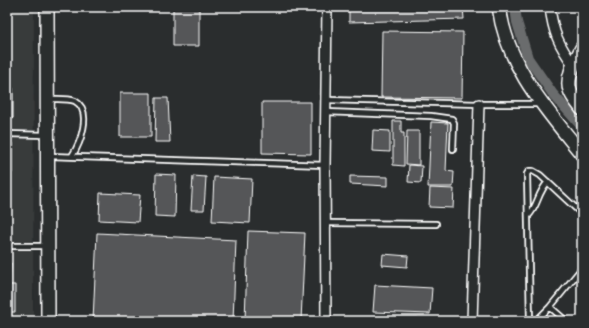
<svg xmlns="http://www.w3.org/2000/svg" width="589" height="328" viewBox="0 0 589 328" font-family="'Balsamiq Sans',sans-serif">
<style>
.built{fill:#373a3b}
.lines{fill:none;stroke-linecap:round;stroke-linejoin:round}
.canal{stroke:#6a6c6d;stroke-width:10}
.building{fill:#555758;stroke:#fff}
.lane-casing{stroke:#fff;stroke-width:8}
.street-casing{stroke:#fff;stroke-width:12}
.secondary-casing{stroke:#fff;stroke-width:16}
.lane{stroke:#2a2d2e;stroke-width:4.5}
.street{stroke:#2a2d2e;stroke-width:9}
.secondary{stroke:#2a2d2e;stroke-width:13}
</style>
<rect width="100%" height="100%" fill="#2a2d2e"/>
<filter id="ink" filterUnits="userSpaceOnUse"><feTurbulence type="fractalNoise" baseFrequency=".025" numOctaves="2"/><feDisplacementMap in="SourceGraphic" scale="8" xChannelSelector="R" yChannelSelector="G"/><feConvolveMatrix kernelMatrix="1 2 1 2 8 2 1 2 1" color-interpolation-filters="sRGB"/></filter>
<g filter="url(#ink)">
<path class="built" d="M7 7H34L33 321H7Z"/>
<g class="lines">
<path class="canal" d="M515 7 517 22 528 58 553 94 582 127"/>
</g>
<path class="building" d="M173 7H199V46H173Z
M349 7H463L464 19 349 22Z
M382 31 463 32 462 98 381 97Z
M7 88H13V118H7Z
M120 93H151V137H120Z
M156 98H168L170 142H155Z
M262 102H311V154L262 153Z
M393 121H401V133H404V166L393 165Z
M431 122 448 123 446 171 454 172 453 187H428Z
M373 130 390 131V152L372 151Z
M407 131H419V165L406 164Z
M7 143H12V173H7Z
M409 165 422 166 421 183 408 182Z
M156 174 176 175 175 217 155 216Z
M193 176 206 177 204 210H191Z
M350 176 388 177V186L350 184Z
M214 177 252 179 250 223 212 221Z
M430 188 454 189 453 208 429 207Z
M100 193 140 195 138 222 99 220Z
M248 231 305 233 301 321H245Z
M97 233 236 240 233 321H93Z
M383 254 408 256 407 267 382 265Z
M7 263H11L10 285H15V312H7Z
M375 285 432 288 430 314 373 312Z
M368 318H418V321H368Z"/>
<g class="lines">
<defs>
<path id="lane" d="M49 99C57 99 68 98 75 101 93 111 80 144 72 156
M327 100 479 104H539
M326 112 431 116 452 119 454 123 453 149
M7 134 46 135
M49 156 325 165
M528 216C538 207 537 193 548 182
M326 223 436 224
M7 246H46
M550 307 566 321
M530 321 527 174 529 171H533L540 175 582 214
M536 321 550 307 582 268"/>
<path id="street" d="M550 7C553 33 559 45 574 66
M326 321 325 165 327 7
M472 321 479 104"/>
<path id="secondary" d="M47 7 48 321
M499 7C507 67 546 109 582 154
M582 48C577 58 565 78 570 90 572 97 578 103 582 109"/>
</defs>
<use href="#lane" class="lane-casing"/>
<use href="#street" class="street-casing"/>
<use href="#secondary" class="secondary-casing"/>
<use href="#lane" class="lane"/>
<use href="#street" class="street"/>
<use href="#secondary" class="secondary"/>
</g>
</g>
<rect width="589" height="328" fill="none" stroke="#2a2d2e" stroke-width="24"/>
<rect x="12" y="12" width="565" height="304" fill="none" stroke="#fff" stroke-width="1.5" filter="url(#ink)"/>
</svg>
